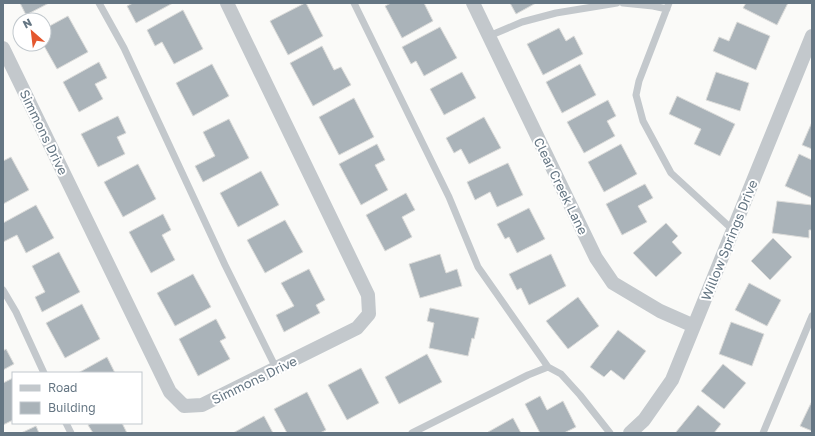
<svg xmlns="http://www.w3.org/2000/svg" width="815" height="436" viewBox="0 0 815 436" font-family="'Golos Text',sans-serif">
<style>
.building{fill:#aab3b9;stroke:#dcdcda}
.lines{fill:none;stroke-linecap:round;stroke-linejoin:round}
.lane{stroke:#c3c8cc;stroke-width:7}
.street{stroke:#c3c8cc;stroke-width:14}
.labels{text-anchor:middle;stroke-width:4;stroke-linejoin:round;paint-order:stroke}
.street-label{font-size:13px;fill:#657683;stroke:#fff}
</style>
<rect width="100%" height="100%" fill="#fafaf8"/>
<path class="building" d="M20 3H49L26 15Z
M133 3H173L136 23 127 6Z
M305 3H306L323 36 288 55 270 21Z
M391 3H424L433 21 402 38 385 6Z
M510 3H536L516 14Z
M746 3H788L777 25 743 8Z
M183 10 203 49 174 64 162 42 155 46 147 30Z
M68 16 88 52 57 69 43 44 44 29Z
M737 22 770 36 756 70 713 51 719 37 729 41Z
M440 27 457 58 424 76 416 61 411 64 402 47Z
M559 28 566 41 574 36 583 54 543 75 527 44Z
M322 46 334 70 341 67 351 85 313 106 290 63Z
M99 62 107 78 95 84 103 99 79 112 63 82Z
M212 64 229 96 193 116 176 83Z
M580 64 596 95 562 113 546 82Z
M462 72 476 98 444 115 430 89Z
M716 72 749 83 740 111 706 100Z
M677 96 735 124 720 156 694 144 701 129 669 114Z
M354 98 374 137 339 155 319 117Z
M608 100 616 116 607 121 615 136 584 153 567 122Z
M118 116 126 133 117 137 125 154 98 167 81 134Z
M484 117 501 148 469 164 461 149 454 153 446 138Z
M229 119 249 158 203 182 195 166 215 156 203 132Z
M812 122V149L802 145Z
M377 144 385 160 375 165 388 190 361 205 339 164Z
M621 144 637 174 604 192 588 162Z
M799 154 812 160V198L785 186Z
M11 157 29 190 3 204V161Z
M508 163 523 195 497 207 490 192 475 200 467 182Z
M138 164 156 199 123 217 104 182Z
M261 171 279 205 238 227 220 193Z
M645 184 653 198 638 206 647 222 622 235 606 204Z
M406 193 415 210 402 217 412 237 385 251 366 215Z
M777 201 812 205V230H809V238L772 233Z
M36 205 54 238 26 253 17 235 3 242V223Z
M529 208 545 239 517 253 509 237 505 239 497 224Z
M163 214 171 230 162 235 175 260 151 273 129 232Z
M285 220 303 252 265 273 247 240Z
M666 223 678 236 672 242 682 253 656 277 633 253Z
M773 238 792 257 770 280 751 261Z
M59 252 80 292 42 312 35 297 45 292 32 266Z
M440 254 446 273 457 269 462 286 420 298 409 264Z
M551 254 566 286 529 305 521 288 517 290 509 274Z
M309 269 325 300 316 305 320 313 284 332 276 315 294 306 281 283Z
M193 274 211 307 175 326 157 293Z
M749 283 781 300 767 326 735 310Z
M578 297 599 326 568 349 546 321Z
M82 304 100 339 65 358 46 323Z
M430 308 479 318 474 339 472 338 468 356 429 348 434 323 427 321Z
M216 319 226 338 220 341 230 359 198 376 179 339Z
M731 322 764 334 752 366 719 354Z
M618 330 646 351 624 380 611 370 604 377 590 367Z
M6 349 14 364 3 370V351Z
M427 354 442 382 399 404 385 377Z
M107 357 115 373H78Z
M723 364 746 383 724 409 701 391Z
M361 368 379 403 347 420 328 385Z
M13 378V420L3 425V383Z
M307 392 326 430 320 433H287L274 409Z
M540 396 547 410 563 401 576 427 564 433H540L525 404Z
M812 401V431L800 426Z
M698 405 721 424 714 433H677L676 432Z
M264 416 273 433H233Z
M513 418 521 433H488V432Z
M92 423H122L127 433H93L88 425Z
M36 426 39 433H21Z"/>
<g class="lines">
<path class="lane" d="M99 3 124 48 225 265 276 368
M354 3 449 197 478 267 548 367
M623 3 653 6 667 9
M669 3 639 81 636 95 643 121 671 173 733 230
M489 36 522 22 556 13 617 3
M3 290 16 312 44 373
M66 423 71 433
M412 433 528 375 548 367 561 374 580 395 610 433
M763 433 812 316"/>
<path class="street" d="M473 3 525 111 596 258 613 283 660 311 694 326
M3 48 170 392 184 406 202 405 357 328 369 314 368 295 227 3
M630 433 644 420 672 380 812 36"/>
</g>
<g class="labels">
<g class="street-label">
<text transform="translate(44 132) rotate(64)" y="5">Simmons Drive</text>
<text transform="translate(561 186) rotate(64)" y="5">Clear Creek Lane</text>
<text transform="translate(729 240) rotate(-68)" y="5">Willow Springs Drive</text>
<text transform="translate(254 380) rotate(-26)" y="5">Simmons Drive</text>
</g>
</g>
<rect width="815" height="436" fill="none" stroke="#657683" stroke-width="8"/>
<rect x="12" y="372" width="130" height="52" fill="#ffffff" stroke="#c1c8cd"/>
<rect x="20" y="385" width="20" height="6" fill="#c3c8cc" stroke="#c1c8cd"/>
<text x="48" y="392" font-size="12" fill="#657683">Road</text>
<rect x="20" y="402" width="20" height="12" fill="#aab3b9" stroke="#c1c8cd"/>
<text x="48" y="412" font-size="12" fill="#657683">Building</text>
<g transform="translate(32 32) rotate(332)"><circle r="19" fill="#ffffff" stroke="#c1c8cd"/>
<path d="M0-3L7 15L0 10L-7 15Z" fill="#e4572e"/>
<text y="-6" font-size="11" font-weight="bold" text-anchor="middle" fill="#657683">N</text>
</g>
</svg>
